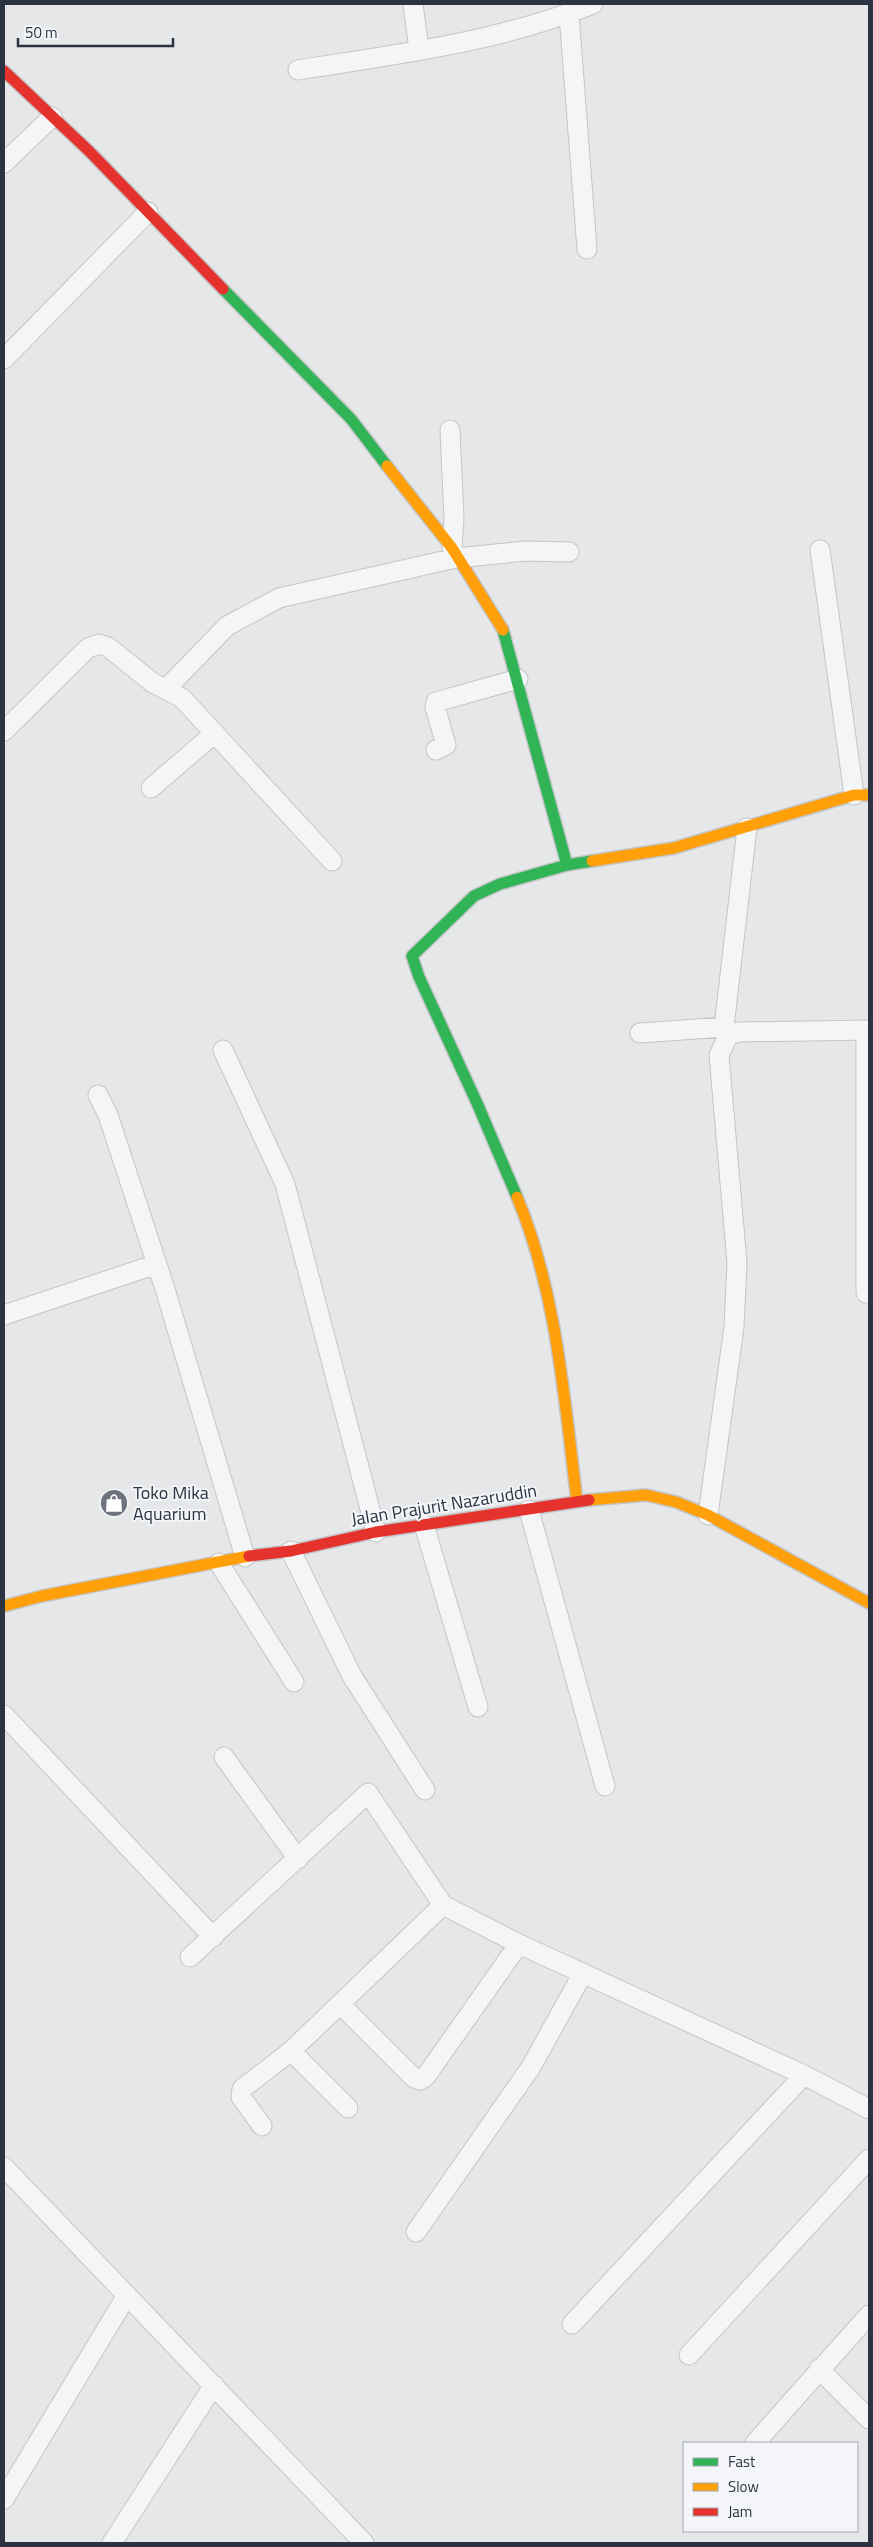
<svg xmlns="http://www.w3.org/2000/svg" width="873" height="2547" viewBox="0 0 873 2547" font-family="'Titillium Web',sans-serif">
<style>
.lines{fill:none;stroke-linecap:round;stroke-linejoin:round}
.street-casing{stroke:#c3c5c7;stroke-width:21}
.fast-casing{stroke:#c3c5c7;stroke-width:14}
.slow-casing{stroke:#c3c5c7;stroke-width:14}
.jam-casing{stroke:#c3c5c7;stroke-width:14}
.street{stroke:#f4f5f6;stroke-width:19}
.fast{stroke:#30b455;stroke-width:11}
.slow{stroke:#ff9f0a;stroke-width:11}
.jam{stroke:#e5322d;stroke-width:11}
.labels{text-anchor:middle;stroke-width:4;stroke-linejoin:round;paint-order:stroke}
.poi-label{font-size:18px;fill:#2c3442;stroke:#f3f5f8;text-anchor:start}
.street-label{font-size:18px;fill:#2c3442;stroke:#f3f5f8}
</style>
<rect width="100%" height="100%" fill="#e5e7e9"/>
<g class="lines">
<defs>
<path id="street" d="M413 4 419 50
M569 14 587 249
M298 70C398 54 499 42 593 4
M4 163 52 117
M4 359 148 212
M450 430 454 518 452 548
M820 550 854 795
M166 689 227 626 279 598 456 558 526 551 569 552
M4 731 88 648 99 644 108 647 153 683 182 698 332 861
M436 750 446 745 435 707 436 702 518 679
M151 788 215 733
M640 1033 724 1027
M728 1036 724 1027 747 828
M223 1050 285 1184 376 1532
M98 1095 108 1115 165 1289 245 1557
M866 1293V1030
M4 1315 157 1264
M529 1510 605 1786
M708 1515 734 1327 737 1263 719 1055 728 1036 738 1032 869 1030
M424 1525 478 1707
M291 1551 352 1676 425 1790
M219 1563 294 1682
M4 1715 213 1937
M224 1757 298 1859
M190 1957 368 1793 443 1905 519 1944 804 2075 869 2109
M341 2005 414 2078 420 2080 426 2076 519 1944
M291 2051 348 2108
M262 2126 241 2097 242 2089 291 2051 443 1905
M4 2167 364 2543
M416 2232 531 2067 583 1973
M572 2324 804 2075
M689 2355 869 2159
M819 2369 869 2419
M755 2443 869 2315
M4 2499 127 2295
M112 2543 214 2385"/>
<path id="fast" d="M223 289 351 419 387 466
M503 630 567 865
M517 1197 477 1103 419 977 412 956 474 896 500 884 567 865 592 861"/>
<path id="slow" d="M387 466 452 548 503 630
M592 861 674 848 854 795H869
M517 1197C557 1293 564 1398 577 1501
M589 1500 646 1495 676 1502 708 1515 869 1603
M4 1606 42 1596 249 1556"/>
<path id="jam" d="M4 71 89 151 223 289
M249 1556 291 1551 376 1532 589 1500"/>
</defs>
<use href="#street" class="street-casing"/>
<use href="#fast" class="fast-casing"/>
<use href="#slow" class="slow-casing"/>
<use href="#jam" class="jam-casing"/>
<use href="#street" class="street"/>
<use href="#fast" class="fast"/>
<use href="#slow" class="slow"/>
<use href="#jam" class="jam"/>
</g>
<defs>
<symbol id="shop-disc" viewBox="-11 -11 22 22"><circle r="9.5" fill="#6d737c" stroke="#f3f5f8"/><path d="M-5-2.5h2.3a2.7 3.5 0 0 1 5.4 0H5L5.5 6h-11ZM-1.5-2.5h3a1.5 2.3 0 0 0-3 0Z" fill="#fff"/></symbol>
</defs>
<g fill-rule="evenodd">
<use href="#shop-disc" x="98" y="1487" width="32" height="32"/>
</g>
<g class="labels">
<g class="poi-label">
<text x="133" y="1499">Toko Mika<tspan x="133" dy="21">Aquarium</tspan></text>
</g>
<g class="street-label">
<text transform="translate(444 1505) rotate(-9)" y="6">Jalan Prajurit Nazaruddin</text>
</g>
</g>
<rect width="873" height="2547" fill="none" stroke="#2c3442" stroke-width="10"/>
<rect x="683" y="2442" width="175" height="90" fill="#f3f5f8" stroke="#a3a8af"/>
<rect x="693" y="2458" width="25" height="8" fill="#30b455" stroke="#a3a8af"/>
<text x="728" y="2467" font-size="15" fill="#2c3442">Fast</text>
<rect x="693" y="2483" width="25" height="8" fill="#ff9f0a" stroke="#a3a8af"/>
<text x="728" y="2492" font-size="15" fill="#2c3442">Slow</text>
<rect x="693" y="2508" width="25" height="8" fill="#e5322d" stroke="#a3a8af"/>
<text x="728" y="2517" font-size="15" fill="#2c3442">Jam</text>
<path d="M18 38v8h155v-8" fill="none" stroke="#2c3442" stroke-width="2.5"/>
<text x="25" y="38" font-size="15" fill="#2c3442" stroke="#f3f5f8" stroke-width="4" paint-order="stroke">50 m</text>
</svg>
